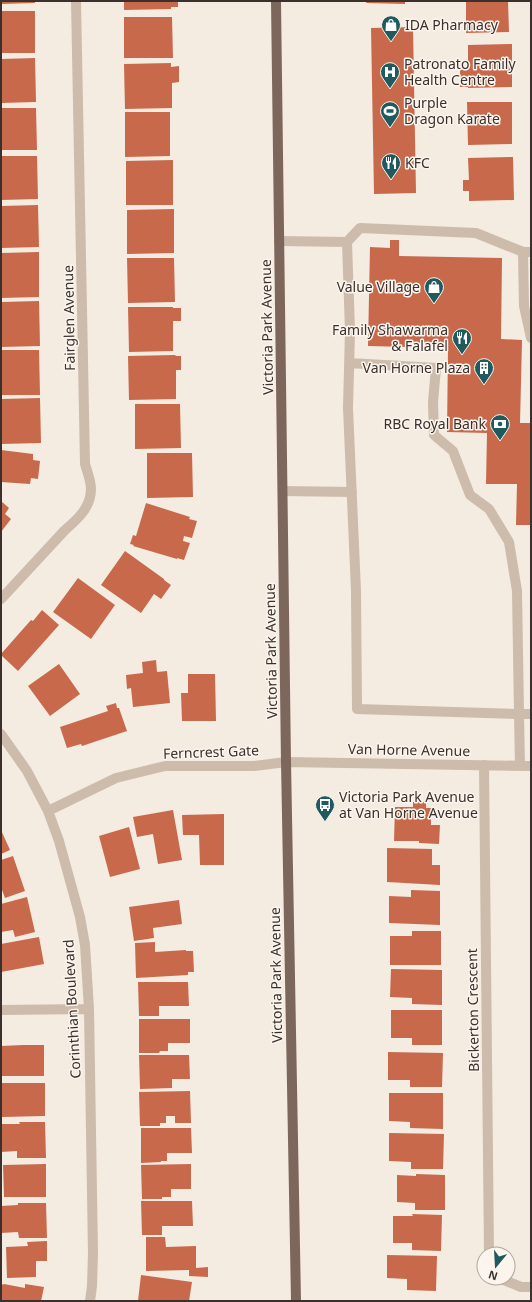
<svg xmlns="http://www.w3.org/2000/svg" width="532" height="1302" viewBox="0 0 532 1302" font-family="'Noto Sans',sans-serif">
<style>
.building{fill:#c8694b}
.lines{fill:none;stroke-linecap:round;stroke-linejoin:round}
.minor{stroke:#cdbbac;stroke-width:10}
.major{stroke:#7d675c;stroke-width:10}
.labels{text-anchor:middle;stroke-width:3;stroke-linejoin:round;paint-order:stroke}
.poi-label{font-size:14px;fill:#3b302b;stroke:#fbf5ee;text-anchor:start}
.street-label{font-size:14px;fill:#3b302b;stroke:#fbf5ee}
</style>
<rect width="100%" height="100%" fill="#f4ebe1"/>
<path class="building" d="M1 1H35V3L1 4Z
M124 1H178V7H171V9L124 10Z
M367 1H405V4L366 3Z
M466 1H508L509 32 466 33Z
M1 11H35V53H1Z
M124 17H172L173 58H124Z
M413 27 416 193 374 194 371 28Z
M512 44V87L468 88V87H460V68H468V45Z
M35 58 36 102 1 103V59Z
M171 63V67L179 66V82L172 83V108L125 109 124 64Z
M467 102H512V144L468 145Z
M1 108H36L37 150H1Z
M125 112H170V156L125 157Z
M1 156H37L38 199 1 200Z
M513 157 514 200 469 201V191H463V180H469L468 158Z
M173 160V205H126V161Z
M38 205 39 247 1 248V206Z
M174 209V253L127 254V210Z
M390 240H399V256L502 258 501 339 522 340 520 423H531V525H516L517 484H486L487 433 447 432 448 348 368 346 370 247 390 248Z
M39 252V297L1 298V253Z
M127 258H174L175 302 128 303Z
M39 301 40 346 1 347V302Z
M128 307H173V308H181V321H173V351L129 352Z
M1 350H39L40 395H1Z
M175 355 176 356H181V370H176V399L129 400 128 356Z
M40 398 41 443 1 444V399Z
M135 404H180L181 448 135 449Z
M1 450 33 454V460L40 461 38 479 31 478 30 484 1 482Z
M147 453H192L193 497 147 498Z
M1 501 9 508 5 514 11 519 1 532Z
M146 503 190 517 189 519 197 521 192 538 184 536 183 541 190 543 184 560 177 558V559L133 546 134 545 130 544 133 535 136 536Z
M125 551 164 579V580L171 585 161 599 154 594 141 613 101 585Z
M78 578 115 605 91 639 53 612Z
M42 610 59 625 18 671 1 655V654L31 620 33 621Z
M156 660 157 672 167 671 170 703 133 707 131 688 127 689 126 675 143 673 142 662Z
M59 664 80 694 50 716 28 686Z
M188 674H215L216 721H182L181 693H188Z
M116 703 117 708H119L127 731 82 746 81 744 67 748 60 727 108 711 106 706Z
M413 802H426V808H431V825H440L439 844 419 843V841H394L395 807H413Z
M173 810 182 860 158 864 153 834 137 837 133 817Z
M224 814V865H200L199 835H183L182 815Z
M129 827 140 869 110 877 99 836Z
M1 830 10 850 1 854Z
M387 848 432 849V865H440V885L387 882Z
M13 856 25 891 5 898 2 890H1V860Z
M411 890 440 891V925L389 923V896L411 897Z
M27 897 35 932 15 937 13 930 1 932V904Z
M179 900 182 924 153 928 154 938 134 941 129 907Z
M412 931H441V965H390V936H412Z
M39 937 44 964 1 972V944Z
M155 942V952L186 950V951H193L194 972H188V975L136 978 135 943Z
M391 969 442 970V1005L412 1004V998L390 997Z
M138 982H188L189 1006H159V1016H139Z
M391 1010H442V1045H412V1038H391Z
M139 1019H190V1043H168V1051H160L159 1053H139Z
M23 1045H44V1076H1V1046Z
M388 1052 443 1053 442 1087H410V1080H388Z
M139 1055H189L190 1079H172V1088L140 1089Z
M2 1083H45V1116L2 1117Z
M190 1091 191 1123H175V1116H166V1123H160V1126H140L139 1092Z
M389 1093H443V1129L410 1128V1122L389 1121Z
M19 1122H45L46 1158H17V1151L1 1152V1124H20Z
M141 1128H191L192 1153H167V1161H161V1162L141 1163Z
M389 1133 444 1134 443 1169H411V1162L389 1161Z
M46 1164V1197H4L3 1165Z
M191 1164V1189H171V1197H162V1199H142L141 1165Z
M416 1174 445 1175V1210H415V1203L397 1202V1175L416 1176Z
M141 1201H192L193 1226H162V1235H142Z
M18 1203H46L47 1238H19L18 1232 1 1233V1206L18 1205Z
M412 1214 442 1215 441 1251 412 1250V1243H393V1216H413Z
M146 1237H165L166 1247 196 1246V1268L208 1267V1277L189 1276V1270L146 1271Z
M47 1241V1261H36V1277L7 1278 6 1247 28 1246 27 1242Z
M387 1255 437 1256 436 1291 407 1290V1279L387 1278Z
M141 1275 192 1282 189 1301H138Z
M4 1284 25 1288V1284L44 1287 41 1301H1V1285Z"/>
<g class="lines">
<path class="minor" d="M279 241 347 242
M523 252 524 306 531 338
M349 363 436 368 433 402 434 435 453 451 470 495 489 509 509 542 517 591 519 714H531
M283 491 352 492
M1 599 65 530C78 519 91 507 91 489 91 481 87 471 85 464L76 1
M1 734 27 771 48 811 59 841 80 917 85 945 89 1009 93 1253 92 1286 90 1301
M484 765 489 1254
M520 766 519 714 357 709 356 591 348 408 350 331 347 242 360 228 476 233 523 252H531
M48 811 116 778 165 766H254L286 762 531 766
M1 1010 89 1009
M499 1278 521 1287H531"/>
<path class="major" d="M276 1 286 762 296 1301"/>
</g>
<defs>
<symbol id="shop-pin" viewBox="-11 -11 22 30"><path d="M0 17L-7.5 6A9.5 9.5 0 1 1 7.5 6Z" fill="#1f5a5e" stroke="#fbf5ee"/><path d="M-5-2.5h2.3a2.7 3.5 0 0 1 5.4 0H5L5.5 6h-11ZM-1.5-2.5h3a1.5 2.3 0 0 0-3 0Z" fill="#fff"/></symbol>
<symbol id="hospital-pin" viewBox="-11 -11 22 30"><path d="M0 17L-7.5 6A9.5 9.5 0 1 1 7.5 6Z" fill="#1f5a5e" stroke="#fbf5ee"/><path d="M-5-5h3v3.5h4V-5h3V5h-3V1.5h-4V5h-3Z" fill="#fff"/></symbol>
<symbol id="stadium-pin" viewBox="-11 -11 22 30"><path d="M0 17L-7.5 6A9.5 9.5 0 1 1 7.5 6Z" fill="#1f5a5e" stroke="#fbf5ee"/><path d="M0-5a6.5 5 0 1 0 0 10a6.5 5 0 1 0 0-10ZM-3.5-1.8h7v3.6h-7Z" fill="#fff"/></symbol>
<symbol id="restaurant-pin" viewBox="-11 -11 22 30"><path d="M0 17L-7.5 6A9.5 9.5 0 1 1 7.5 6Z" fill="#1f5a5e" stroke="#fbf5ee"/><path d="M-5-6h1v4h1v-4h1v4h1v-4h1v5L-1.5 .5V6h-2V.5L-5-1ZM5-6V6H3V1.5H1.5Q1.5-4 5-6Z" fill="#fff"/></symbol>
<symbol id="building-pin" viewBox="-11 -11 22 30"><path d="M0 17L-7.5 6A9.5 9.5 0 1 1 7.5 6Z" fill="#1f5a5e" stroke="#fbf5ee"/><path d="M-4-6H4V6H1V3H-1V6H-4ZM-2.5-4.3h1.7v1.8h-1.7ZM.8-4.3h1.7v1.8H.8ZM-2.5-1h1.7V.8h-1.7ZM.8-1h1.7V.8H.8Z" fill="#fff"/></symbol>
<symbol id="bank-pin" viewBox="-11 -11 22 30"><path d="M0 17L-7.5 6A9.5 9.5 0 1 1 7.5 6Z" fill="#1f5a5e" stroke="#fbf5ee"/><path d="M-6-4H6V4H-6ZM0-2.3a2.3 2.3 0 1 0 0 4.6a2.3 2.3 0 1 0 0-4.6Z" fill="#fff"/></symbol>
<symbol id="bus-pin" viewBox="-11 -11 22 30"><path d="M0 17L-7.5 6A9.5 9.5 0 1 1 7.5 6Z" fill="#1f5a5e" stroke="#fbf5ee"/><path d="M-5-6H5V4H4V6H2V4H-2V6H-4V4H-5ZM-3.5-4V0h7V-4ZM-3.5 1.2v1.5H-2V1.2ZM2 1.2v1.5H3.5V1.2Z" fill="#fff"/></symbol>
</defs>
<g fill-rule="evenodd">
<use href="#shop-pin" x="380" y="14" width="22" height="30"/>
<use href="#hospital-pin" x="379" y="61" width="22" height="30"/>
<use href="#stadium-pin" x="379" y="100" width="22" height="30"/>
<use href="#restaurant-pin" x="380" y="152" width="22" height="30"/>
<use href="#shop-pin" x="423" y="276" width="22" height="30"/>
<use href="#restaurant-pin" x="451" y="327" width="22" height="30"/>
<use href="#building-pin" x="473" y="357" width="22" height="30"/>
<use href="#bank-pin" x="489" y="413" width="22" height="30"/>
<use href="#bus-pin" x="314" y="794" width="22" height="30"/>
</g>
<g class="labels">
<g class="poi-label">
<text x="405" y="30">IDA Pharmacy</text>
<text x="404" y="69">Patronato Family<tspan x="404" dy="16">Health Centre</tspan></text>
<text x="404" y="108">Purple<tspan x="404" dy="16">Dragon Karate</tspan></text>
<text x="405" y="168">KFC</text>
<text x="420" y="292" text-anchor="end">Value Village</text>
<text x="448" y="335" text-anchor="end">Family Shawarma<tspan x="448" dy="16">&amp; Falafel</tspan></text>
<text x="470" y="373" text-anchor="end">Van Horne Plaza</text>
<text x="486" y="429" text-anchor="end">RBC Royal Bank</text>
<text x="339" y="802">Victoria Park Avenue<tspan x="339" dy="16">at Van Horne Avenue</tspan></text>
</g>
<g class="street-label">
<text transform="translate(69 318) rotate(-91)" y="5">Fairglen Avenue</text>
<text transform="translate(267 327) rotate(-91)" y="5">Victoria Park Avenue</text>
<text transform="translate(271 651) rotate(-91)" y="5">Victoria Park Avenue</text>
<text transform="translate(409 750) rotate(1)" y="5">Van Horne Avenue</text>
<text transform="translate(211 752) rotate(-2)" y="5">Ferncrest Gate</text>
<text transform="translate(276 975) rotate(-91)" y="5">Victoria Park Avenue</text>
<text transform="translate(72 1009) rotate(-93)" y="5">Corinthian Boulevard</text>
<text transform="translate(473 1010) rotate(-91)" y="5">Bickerton Crescent</text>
</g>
</g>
<rect width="532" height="1302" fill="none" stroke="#3b302b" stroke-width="4"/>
<g transform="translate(496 1266) rotate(198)"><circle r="19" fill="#fbf5ee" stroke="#aea6a0"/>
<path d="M0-3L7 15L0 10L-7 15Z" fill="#1f5a5e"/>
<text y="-6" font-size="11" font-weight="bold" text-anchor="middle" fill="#3b302b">N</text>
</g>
</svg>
